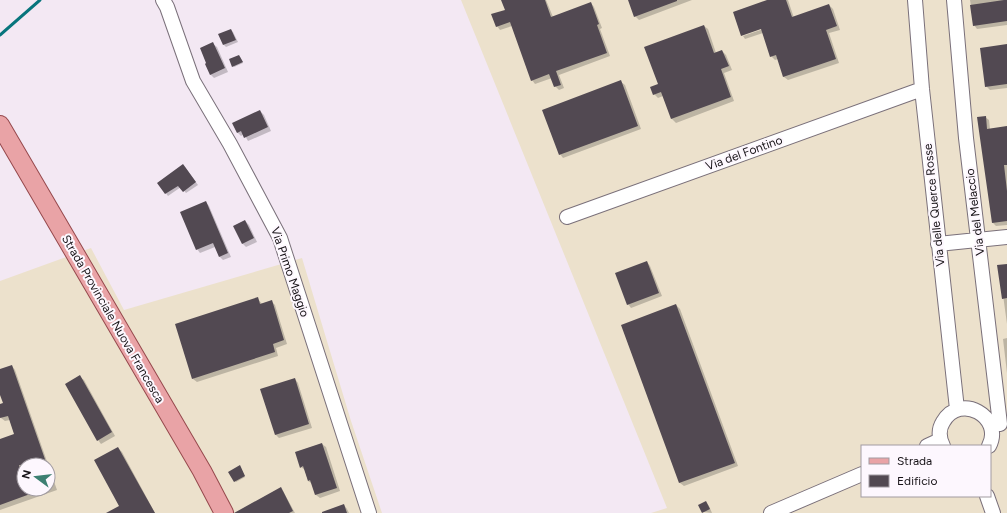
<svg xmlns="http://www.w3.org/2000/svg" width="1007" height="513" viewBox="0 0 1007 513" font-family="Figtree,sans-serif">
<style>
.industrial{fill:#ece1cc;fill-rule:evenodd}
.shadow{fill:#0003;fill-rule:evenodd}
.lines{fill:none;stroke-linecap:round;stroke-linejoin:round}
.stream{stroke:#07757c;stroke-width:3}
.building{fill:#524952}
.minor-casing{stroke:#7a707a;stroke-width:16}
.major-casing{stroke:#96494d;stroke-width:20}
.minor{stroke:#fff;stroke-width:14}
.major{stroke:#e9a3a6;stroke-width:18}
.labels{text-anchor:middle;stroke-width:4;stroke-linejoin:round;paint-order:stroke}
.street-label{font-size:12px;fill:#161216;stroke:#fdf7fe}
</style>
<rect width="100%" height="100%" fill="#f3e8f3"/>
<path class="industrial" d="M461 0H1007V513H651L667 508ZM862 446H990V496H862Z
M91 248 124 310 302 258 351 421 382 513H0V281ZM24 465H48V489H24Z"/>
<path class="shadow" d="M503 0H546L553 17 591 3 594 7 602 28 600 29 610 56 559 75 564 88 559 90 555 86 552 78 535 84 532 80 512 26 500 30 497 26 506 10Z
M629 0H692L639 20 635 16Z
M770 0H788L794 18 829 5 833 9 840 30 829 33 839 63 788 80 784 77 778 59 775 60 771 56 763 33 745 39 743 36 766 28 765 26 742 34V36L734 12Z
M970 0H1007V25L977 29 974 25Z
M704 26 708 29 716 53 722 51 726 55 732 70 724 73 734 101 676 123 672 119 663 96 658 98 654 94 660 85Z
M231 30 233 32 238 42 226 47 224 45Z
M213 44 217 47 228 72 214 78 210 74Z
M1007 45V88L990 90 986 86Z
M240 57 243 63 234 67 233 66Z
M621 82 625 85 641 129 563 158 560 154Z
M260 111 264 115 271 131 248 141 244 134 241 136 237 132Z
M985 117 989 120 990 129 1007 127V225L996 226 993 223Z
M185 167 198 185 186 193 181 187 168 196 158 183Z
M206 202 209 206 231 257 223 260 220 257 215 247 200 253 197 249Z
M245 221 249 225 257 242 246 247 242 243Z
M647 262 650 266 662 296 631 308 628 304Z
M1007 265V324L999 266Z
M258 299 262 304 271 301 275 305 287 344 276 348 278 356 197 382 193 379Z
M676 305 680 309 738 466 684 486 680 483 622 326Z
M1007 338V373L1003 339Z
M12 366 15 370 57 490 0 510V440L15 435 10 420 5 421 1 418 0 415V405L4 403 0 392V370ZM24 465H48V489H24Z
M80 377 84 380 115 436 101 444 98 440Z
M295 379 298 383 312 428 279 438 276 435 261 390Z
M322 444 326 447 340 491 320 498 316 495 313 484 308 481 305 470 301 467Z
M118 448 122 452 155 513H116L121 506Z
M240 467 245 477 236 482 235 481Z
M283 491 295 513H237Z
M706 502 709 506 712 513 703 512Z
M344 505 347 509 349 513H325Z"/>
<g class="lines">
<path class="stream" d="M0 35 40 0"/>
</g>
<path class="building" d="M501 0H545L551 17 591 2 599 24 597 25 607 53 556 71 561 85 554 87 549 74 531 81 510 22 496 27 491 14 505 10Z
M628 0H677V1L634 17Z
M767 0H786L792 17 829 4 837 26 826 30 836 59 783 77 776 55 770 57 761 29 741 36 733 12Z
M1004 0H1007V21L973 26 970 5Z
M704 25 714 53 722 50 729 66 721 69 731 97 671 119 661 92 653 95 650 87 658 84 644 47Z
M231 29 236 40 223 45 218 34Z
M213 42 225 68 210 75 205 64 206 63 200 48Z
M1007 44V84L985 87 980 48Z
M239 55 243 62 232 67 229 59Z
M621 80 638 126 559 155 542 110Z
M260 110 268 127 244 138 241 131 237 133 232 123Z
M986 116 987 129 1007 126V165H1004L1007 191V221L992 223 977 117Z
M183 164 196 182 183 192 178 186 165 194 157 183Z
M206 201 228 253 219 257 213 243 196 250 180 212Z
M245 220 254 238 242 244 233 226Z
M647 261 659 293 627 305 615 273Z
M1007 264V298L1002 299 997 265Z
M258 297 260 304 272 300 284 340 273 344 275 352 192 379 175 324Z
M676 304 735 463 679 483 621 325Z
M12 365 47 465H19L24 480V489H41V490L0 505V439L14 434 8 416 0 418V404L3 403 0 395V369Z
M80 375 112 432 97 441 65 384Z
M295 378 309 424 275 435 260 389Z
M322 443 337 488 315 495 310 480 308 481 303 466 300 468 295 452Z
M118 447 142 490 155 513H106L119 506 94 460Z
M240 465 245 476 234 482 228 472Z
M281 487 293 511 289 513H234Z
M706 501 710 509 702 513 698 505Z
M344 504 347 513H322V512Z"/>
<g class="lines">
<defs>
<path id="minor" d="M163 0 167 7 193 81 230 144 280 238 369 513
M915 0 922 89 957 409
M954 0 966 138 1000 424
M567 217 922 89
M938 244 1007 237
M927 446 940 440
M943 446C939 438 938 430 943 422 960 392 1004 417 989 446
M987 496 993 513
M771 513 862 474"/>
<path id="major" d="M0 125 202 471 224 513"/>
</defs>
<use href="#minor" class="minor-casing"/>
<use href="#major" class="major-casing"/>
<use href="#minor" class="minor"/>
<use href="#major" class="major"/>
</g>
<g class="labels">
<g class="street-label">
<text transform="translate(744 153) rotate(-20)" y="4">Via del Fontino</text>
<text transform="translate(934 205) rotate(-96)" y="4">Via delle Querce Rosse</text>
<text transform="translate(975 212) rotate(-97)" y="4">Via del Melaccio</text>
<text transform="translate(290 272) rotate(71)" y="4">Via Primo Maggio</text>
<text transform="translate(113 319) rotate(60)" y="4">Strada Provinciale Nuova Francesca</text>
</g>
</g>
<rect x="861" y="445" width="130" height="52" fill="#fdf7fe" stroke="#a19ba1"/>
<rect x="869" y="458" width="20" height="6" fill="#e9a3a6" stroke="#a19ba1"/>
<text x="897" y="465" font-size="12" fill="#161216">Strada</text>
<rect x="869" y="475" width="20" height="12" fill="#524952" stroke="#a19ba1"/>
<text x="897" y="485" font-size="12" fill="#161216">Edificio</text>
<g transform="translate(36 477) rotate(285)"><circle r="19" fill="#fdf7fe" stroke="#a19ba1"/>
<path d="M0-3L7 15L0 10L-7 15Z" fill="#3d8072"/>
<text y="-6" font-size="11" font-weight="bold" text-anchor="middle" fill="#161216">N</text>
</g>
</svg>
